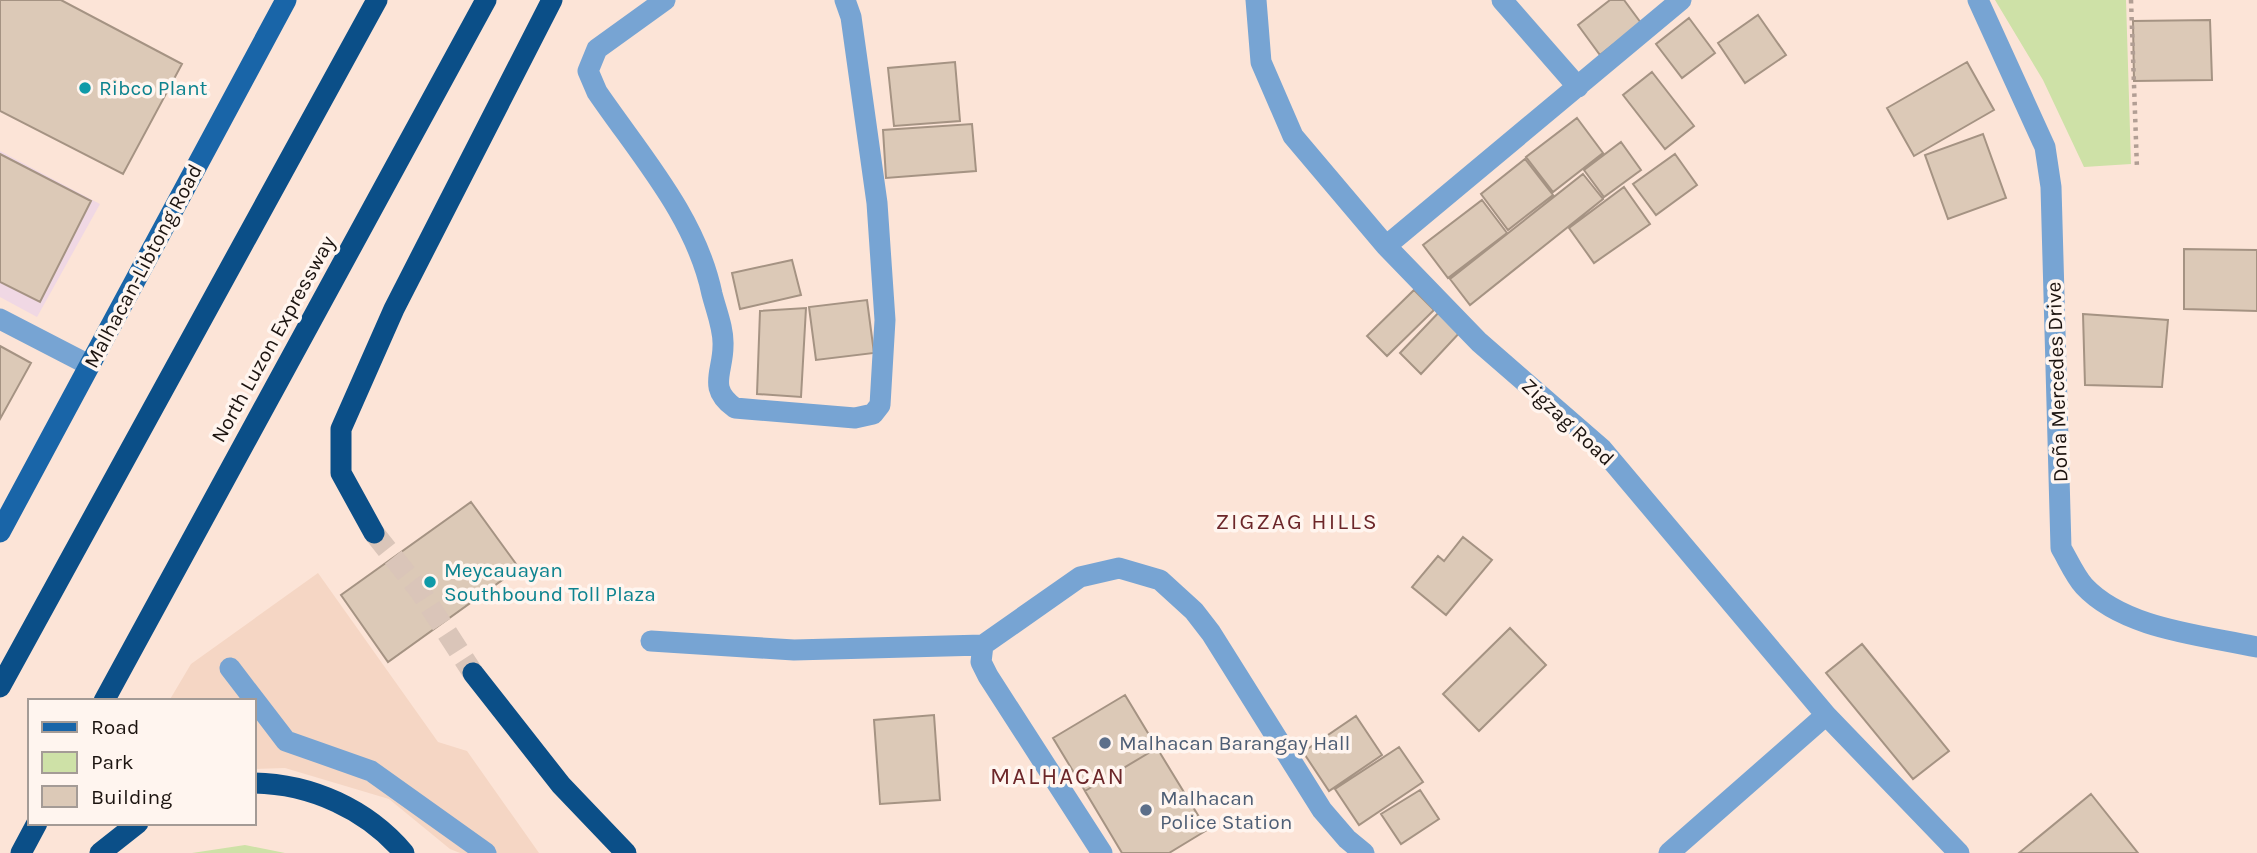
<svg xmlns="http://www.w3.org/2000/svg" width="2257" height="853" viewBox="0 0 2257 853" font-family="Karla,sans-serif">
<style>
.built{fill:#f5d6c4}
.industrial{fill:#f0d8e4}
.green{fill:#cee1a7}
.building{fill:#dcc9b7;stroke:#a59383;stroke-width:2}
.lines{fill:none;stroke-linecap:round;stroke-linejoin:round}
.highway-tunnel{stroke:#dac5b9;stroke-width:21;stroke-dasharray:21 10;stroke-linecap:butt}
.path{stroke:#b19e94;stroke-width:4.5;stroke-dasharray:3.5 5;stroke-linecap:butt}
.minor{stroke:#77a4d3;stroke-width:21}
.major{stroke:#1965a8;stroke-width:21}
.highway{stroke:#0b4f88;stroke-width:21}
.culture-dot{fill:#0f9aa8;stroke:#fff5ef;stroke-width:2.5}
.service-dot{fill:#5c6f8a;stroke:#fff5ef;stroke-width:2.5}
.labels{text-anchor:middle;stroke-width:7;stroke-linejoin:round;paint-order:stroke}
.culture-label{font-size:21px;fill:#0d838f;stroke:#fff5ef;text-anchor:start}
.street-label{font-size:21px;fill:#1c1410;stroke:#fff5ef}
.service-label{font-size:21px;fill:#4e5e75;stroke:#fff5ef;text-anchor:start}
.neighbourhood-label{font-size:23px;letter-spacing:2px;fill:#6c2629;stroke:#fff5ef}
.quarter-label{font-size:24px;letter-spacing:2px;fill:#6c2629;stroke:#fff5ef}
</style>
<rect width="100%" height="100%" fill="#fce4d7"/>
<path class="built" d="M318 573 438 742 467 751 539 853H460L450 849 389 799 285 768 254 769V701H169L191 664Z"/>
<path class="industrial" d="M0 151 100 204 37 317 0 297Z"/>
<path class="green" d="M1995 0H2126L2131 164 2084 167 2043 80Z
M245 845 285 853H192Z"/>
<path class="building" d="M0 0H61L182 64 123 174 0 111Z
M1610 0H1624L1641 23 1600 55 1578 25Z
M1758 15 1786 55 1745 83 1718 43Z
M1689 18 1715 53 1682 78 1656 44Z
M2210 20 2212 80 2134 81 2133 21Z
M955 62 960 121 894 126 888 68Z
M1967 62 1994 110 1914 156 1887 108Z
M1652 72 1694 126 1665 149 1623 95Z
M1577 118 1603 153 1553 192 1526 157Z
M972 124 976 171 886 178 883 130Z
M1983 134 2006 198 1948 219 1925 155Z
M1621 142 1641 170 1604 197 1584 170Z
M0 154 91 201 40 302 0 282Z
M1675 154 1697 185 1656 215 1633 184Z
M1525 159 1553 195 1508 230 1481 194Z
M1583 174 1603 199 1470 305 1450 279Z
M1624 187 1650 224 1594 263 1569 228Z
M1482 200 1507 233 1448 278 1423 245Z
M2184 249 2257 250V311L2184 309Z
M792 260 801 295 740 309 732 273Z
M1414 290 1434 310 1387 356 1367 336Z
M867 300 874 353 816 360 809 307Z
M806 308 801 397 757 394 760 311Z
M1442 309 1463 329 1421 374 1400 353Z
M2083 314 2168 320 2162 387 2085 385Z
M0 346 31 363 0 419Z
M471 502 519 568 388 662 341 595Z
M1463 537 1492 560 1446 615 1412 587 1438 556 1444 561Z
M1510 628 1546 665 1479 731 1443 694Z
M1862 644 1949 751 1913 779 1826 673Z
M1125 695 1157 748 1085 791 1053 738Z
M934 715 940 800 880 804 874 720Z
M1356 716 1382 755 1329 791 1303 752Z
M1399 747 1423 782 1359 825 1335 789Z
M1157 748 1207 830 1169 853H1122L1085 791Z
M1420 790 1439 819 1401 844 1381 814Z
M2091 794 2138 853H2019Z"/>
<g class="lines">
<path class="highway-tunnel" d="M374 533 420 591 473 673"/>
<path class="path" d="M2131 0 2137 169"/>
<path class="minor" d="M665 0 597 49 588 71 597 92C640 155 696 217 712 294 716 310 724 329 723 346 723 373 707 388 735 408L855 418 873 414 880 405 885 320 877 203 851 17 845 0
M1256 0 1261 62 1293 136 1386 246 1479 342 1602 449 1826 715 1959 853
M1502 0 1578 87
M1978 0 2045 147 2051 187 2061 548C2068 560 2075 576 2084 586 2124 629 2202 635 2257 647
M1386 246 1681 0
M0 319 89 365
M651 641 794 650 983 645 1080 577 1119 568 1160 580 1194 611 1211 633 1322 810 1347 839 1364 853
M983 645 981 662 988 676 1102 853
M230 668 286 741 371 771 486 853
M1669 853 1826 715"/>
<path class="major" d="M0 532 286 0"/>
<path class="highway" d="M374 533 341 473V429L394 309 552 0
M473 673 561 785 626 853
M0 687 377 0
M104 701 486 0
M254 783C311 784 367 809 404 853
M21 853 37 823
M100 853 138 823"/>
</g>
<g class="culture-dot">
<circle cx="85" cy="88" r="7"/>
<circle cx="430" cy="582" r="7"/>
</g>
<g class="service-dot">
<circle cx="1105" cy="743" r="7"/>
<circle cx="1146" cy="810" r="7"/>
</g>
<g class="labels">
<g class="culture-label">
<text x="99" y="95">Ribco Plant</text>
<text x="444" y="577">Meycauayan<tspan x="444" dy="24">Southbound Toll Plaza</tspan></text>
</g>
<g class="street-label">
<text transform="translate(143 266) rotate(-62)" y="7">Malhacan-Libtong Road</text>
<text transform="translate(273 339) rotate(-61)" y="7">North Luzon Expressway</text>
<text transform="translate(2057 382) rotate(-92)" y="7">Doña Mercedes Drive</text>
<text transform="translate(1568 422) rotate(43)" y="7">Zigzag Road</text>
</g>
<g class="service-label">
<text x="1119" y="750">Malhacan Barangay Hall</text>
<text x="1160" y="805">Malhacan<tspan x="1160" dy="24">Police Station</tspan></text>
</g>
<g class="neighbourhood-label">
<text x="1297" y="529">ZIGZAG HILLS</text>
</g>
<g class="quarter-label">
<text x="1058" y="784">MALHACAN</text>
</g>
</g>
<rect x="28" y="699" width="228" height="126" fill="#fff5ef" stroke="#a49b96" stroke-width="2"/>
<rect x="42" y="722" width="35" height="10" fill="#1965a8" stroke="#a49b96" stroke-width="2"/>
<text x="91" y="734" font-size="21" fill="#1c1410">Road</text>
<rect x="42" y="752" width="35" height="21" fill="#cee1a7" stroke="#a49b96" stroke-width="2"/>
<text x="91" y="769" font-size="21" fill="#1c1410">Park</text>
<rect x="42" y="786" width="35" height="21" fill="#dcc9b7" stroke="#a49b96" stroke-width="2"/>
<text x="91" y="804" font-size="21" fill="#1c1410">Building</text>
</svg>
